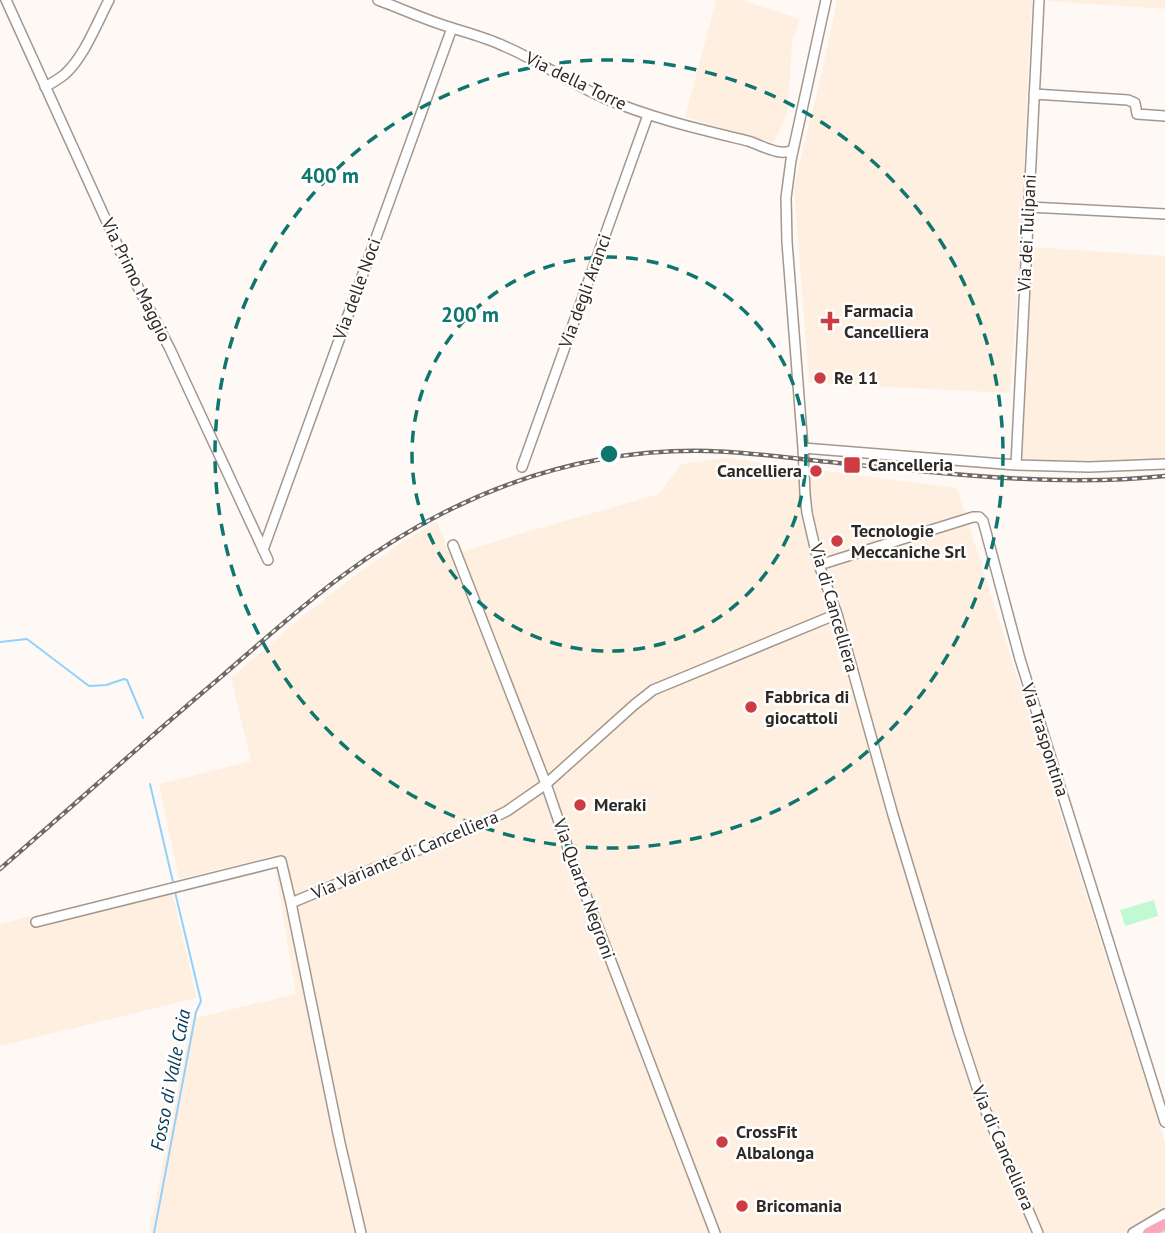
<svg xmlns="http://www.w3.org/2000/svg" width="1165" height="1233" viewBox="0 0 1165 1233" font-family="'PT Sans',sans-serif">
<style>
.built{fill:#ffefe1}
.green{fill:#c1f9d3}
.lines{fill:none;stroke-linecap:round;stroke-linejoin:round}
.stream{stroke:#91d1fe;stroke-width:2}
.minor-casing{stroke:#a4988d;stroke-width:12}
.major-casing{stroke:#d9d8d8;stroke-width:14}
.minor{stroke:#fff;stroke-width:9}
.major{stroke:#f9a8b9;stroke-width:10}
.rail-casing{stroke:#6e6965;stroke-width:4.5}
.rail{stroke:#fff;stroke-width:2;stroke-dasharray:5;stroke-linecap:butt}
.ring{fill:none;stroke:#0f766e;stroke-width:3.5;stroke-dasharray:12 9}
.poi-dot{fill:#cc3c42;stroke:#fff;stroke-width:2.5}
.labels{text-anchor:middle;stroke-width:5;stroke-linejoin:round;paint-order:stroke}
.street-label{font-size:18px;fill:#2e2925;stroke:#fff}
.poi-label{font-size:18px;font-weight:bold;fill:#2e2925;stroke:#fff;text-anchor:start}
.water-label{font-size:19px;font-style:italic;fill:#053a57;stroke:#fff}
.centre{fill:#0f766e;stroke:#fff;stroke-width:3.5}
.ring-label{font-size:21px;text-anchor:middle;font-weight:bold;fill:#0f766e;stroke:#fff;stroke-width:5;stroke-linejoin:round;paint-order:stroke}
</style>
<rect width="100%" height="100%" fill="#fef9f4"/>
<path class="built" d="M716 0H741L800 19 792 43 788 110 774 143 685 117Z
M837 0H1032L1025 134 1022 233 1010 393 809 383 794 186 822 72Z
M1047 0H1165V9L1047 1Z
M1032 247 1165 256V458L1114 462 1055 461 1018 458Z
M726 458 957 488 1165 1143V1208L1124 1233H149L192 1019 296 994 273 856 179 879 159 784 251 761 231 678 297 621 341 586 400 543 437 522 451 558 465 551 516 535 659 494 681 464Z
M172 892 197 998 0 1046V924L31 916 34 927Z"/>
<path class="green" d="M1154 900 1158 916 1125 926 1120 910Z"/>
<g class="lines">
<path class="stream" d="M0 642 27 639 89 686 106 685 124 679 127 680 143 718
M150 784 173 882
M154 1233 196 1012 201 1001 175 892"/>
<defs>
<path id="minor" d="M6 0 126 264 170 349 268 560
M378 0C400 8 421 18 443 25 464 32 485 37 504 46 539 61 570 83 604 98 651 118 699 129 748 141 761 145 780 157 793 150
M826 0 791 160 786 198 787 242 803 448 805 494 807 513 819 565 837 614 893 815 959 1033 981 1100 1038 1233
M45 87C52 83 59 79 65 74 84 57 97 23 109 0
M1034 94 1128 100 1135 103 1137 114 1165 116
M1029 207 1165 214
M803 448 1016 465 1089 467 1165 464
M1016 465 1039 0
M522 467 648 115
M453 545 546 784 570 854 715 1233
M263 550 452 28
M819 565 973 517H979L983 521 1020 659 1165 1122
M291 903 483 823 507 811 546 784 634 705 653 690 837 614
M36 922 281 861 291 903 340 1143 361 1233
M1133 1233 1165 1214"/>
<path id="major" d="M1148 1233 1165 1224"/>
</defs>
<use href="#minor" class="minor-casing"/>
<use href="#major" class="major-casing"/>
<use href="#minor" class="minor"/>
<use href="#major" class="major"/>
<defs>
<path id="rail" d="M0 869C74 805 147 739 222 676 260 643 298 609 338 579 447 497 571 448 708 451 745 452 782 457 819 461 932 472 1052 488 1165 476"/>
</defs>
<use href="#rail" class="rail-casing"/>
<use href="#rail" class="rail"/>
</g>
<g class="ring">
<circle cx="609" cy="454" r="197"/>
<circle cx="609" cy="454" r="394"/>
</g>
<g class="poi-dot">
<path d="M826.5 310.5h7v7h7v7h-7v7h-7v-7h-7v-7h7z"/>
<circle cx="820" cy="378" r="7"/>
<rect x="843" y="456" width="18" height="18" rx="3.5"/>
<circle cx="816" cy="471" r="7"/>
<circle cx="837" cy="541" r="7"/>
<circle cx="751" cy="707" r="7"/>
<circle cx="580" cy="805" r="7"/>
<circle cx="722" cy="1142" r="7"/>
<circle cx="742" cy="1206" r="7"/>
</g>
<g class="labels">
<g class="street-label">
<text transform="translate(576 81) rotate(26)" y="6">Via della Torre</text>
<text transform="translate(1027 233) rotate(-87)" y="6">Via dei Tulipani</text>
<text transform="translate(136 280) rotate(64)" y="6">Via Primo Maggio</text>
<text transform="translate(357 289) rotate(-70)" y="6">Via delle Noci</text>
<text transform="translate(585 291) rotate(-70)" y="6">Via degli Aranci</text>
<text transform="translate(834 608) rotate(74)" y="6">Via di Cancelliera</text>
<text transform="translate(1045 740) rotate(72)" y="6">Via Traspontina</text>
<text transform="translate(405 855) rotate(-23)" y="6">Via Variante di Cancelliera</text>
<text transform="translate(584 889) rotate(70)" y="6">Via Quarto Negroni</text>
<text transform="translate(1003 1148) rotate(67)" y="6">Via di Cancelliera</text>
</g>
<g class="poi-label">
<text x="844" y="317">Farmacia<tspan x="844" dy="21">Cancelliera</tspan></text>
<text x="834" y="384">Re 11</text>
<text x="868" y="471">Cancelleria</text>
<text x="802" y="477" text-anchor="end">Cancelliera</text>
<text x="851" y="537">Tecnologie<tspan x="851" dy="21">Meccaniche Srl</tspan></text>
<text x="765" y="703">Fabbrica di<tspan x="765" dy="21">giocattoli</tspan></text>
<text x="594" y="811">Meraki</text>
<text x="736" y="1138">CrossFit<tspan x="736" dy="21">Albalonga</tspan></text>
<text x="756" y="1212">Bricomania</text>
</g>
<g class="water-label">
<text transform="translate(170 1080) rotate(-79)" y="7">Fosso di Valle Caia</text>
</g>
</g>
<circle cx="609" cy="454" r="10" class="centre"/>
<g class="ring-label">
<text x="330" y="183">400 m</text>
<text x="470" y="322">200 m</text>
</g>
</svg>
